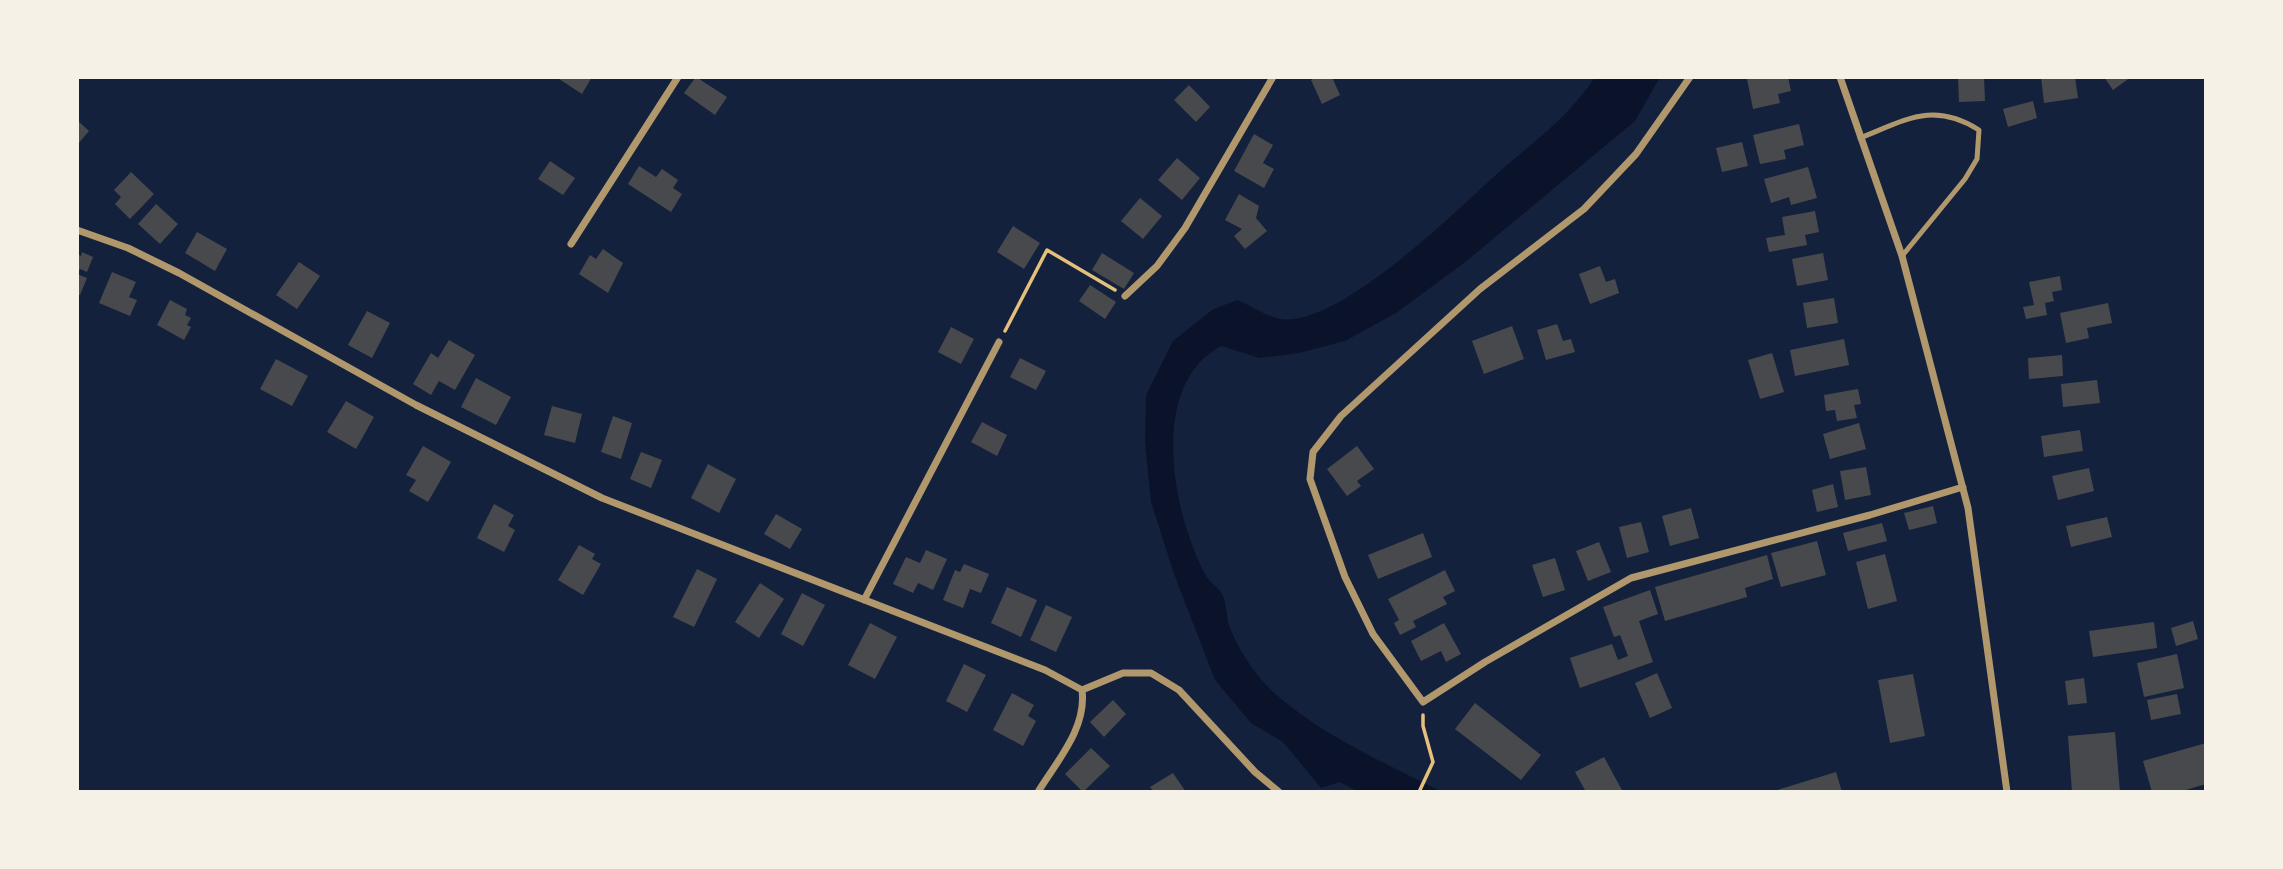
<svg xmlns="http://www.w3.org/2000/svg" width="2283" height="869" viewBox="0 0 2283 869" font-family="Raleway,sans-serif">
<style>
.water{fill:#0b132b}
.building{fill:#48494c}
.lines{fill:none;stroke-linecap:round;stroke-linejoin:round}
.path{stroke:#e5c07b;stroke-width:3.5}
.service{stroke:#b1986c;stroke-width:5}
.minor{stroke:#b1986c;stroke-width:7}
</style>
<rect width="100%" height="100%" fill="#14213d"/>
<path class="water" d="M1595 77H1660L1635 121 1464 263 1396 313 1345 341 1299 353 1260 358 1221 346C1147 385 1173 514 1205 574 1209 582 1218 587 1222 594 1227 603 1226 616 1229 625 1237 647 1253 672 1269 688 1319 735 1382 761 1442 792H1359L1340 782 1321 788 1283 742 1251 723 1215 680 1174 574 1151 502 1145 442 1146 395 1173 341 1212 310 1237 300C1250 305 1267 317 1281 319 1339 327 1456 211 1498 173 1533 142 1569 117 1595 77Z"/>
<path class="building" d="M556 77H592L582 94Z
M696 77 727 97 715 115 684 93Z
M1317 77H1332L1340 95 1322 104 1311 80Z
M1757 77H1788L1791 91 1778 94 1780 103 1753 109 1747 79Z
M1958 77H1984L1985 101 1959 102Z
M2041 77H2075L2078 98 2044 103Z
M2104 77H2131L2113 90Z
M1189 85 1210 107 1196 122 1174 100Z
M2033 101 2037 118 2008 127 2003 109Z
M77 120 89 131 77 145Z
M1799 124 1804 145 1784 150 1786 159 1760 164 1753 135Z
M1254 134 1273 145 1263 163 1274 169 1264 188 1234 171Z
M1742 142 1748 166 1722 172 1716 148Z
M1177 158 1200 178 1182 200 1158 180Z
M550 161 575 178 563 195 538 179Z
M639 166 656 177 662 169 678 180 673 188 682 194 671 212 628 184Z
M1808 167 1817 198 1791 205 1789 197 1771 203 1764 179Z
M131 172 154 194 130 219 115 204 121 197 114 190Z
M1239 194 1259 206 1256 218 1267 231 1245 249 1234 236 1242 229 1225 220Z
M1140 198 1162 216 1143 239 1121 221Z
M156 204 178 224 160 244 138 224Z
M1815 211 1819 232 1805 235 1807 245 1769 252 1766 238 1785 235 1782 217Z
M1013 226 1040 243 1024 269 997 252Z
M197 232 227 249 215 271 185 253Z
M603 249 623 263 608 293 579 274 590 255 596 259Z
M82 252 93 257 87 272 80 269 77 274 87 278 80 295 77 294V254L81 256Z
M1102 253 1134 273 1124 289 1092 270Z
M1823 253 1828 280 1797 286 1792 259Z
M299 262 320 276 297 309 276 295Z
M1600 266 1606 282 1615 279 1619 293 1590 304 1579 274Z
M112 272 136 282 129 297 137 300 130 316 99 303Z
M2060 276 2062 290 2052 292 2054 301 2045 303 2047 315 2026 319 2023 307 2034 305 2029 282Z
M1090 285 1116 302 1105 319 1079 301Z
M1834 298 1838 323 1807 328 1803 303Z
M170 300 187 309 185 315 191 318 187 325 191 327 184 340 157 325Z
M2108 303 2112 323 2087 328 2089 338 2066 343 2060 313Z
M367 311 390 323 372 358 348 345Z
M1557 324 1563 341 1571 339 1575 352 1546 360 1537 330Z
M1512 326 1524 359 1484 374 1472 341Z
M951 327 974 339 961 364 938 352Z
M1844 339 1849 365 1795 376 1790 350Z
M449 340 475 355 455 390 439 381 431 395 413 384 431 353 438 358Z
M1772 353 1784 392 1760 399 1748 360Z
M2062 355 2063 376 2029 379 2028 358Z
M1020 358 1046 371 1036 390 1010 377Z
M276 359 308 376 292 406 260 389Z
M476 378 511 397 496 425 461 407Z
M2097 380 2100 403 2063 407 2061 384Z
M1858 389 1861 404 1854 405 1857 418 1837 421 1835 410 1826 411 1824 395Z
M346 401 374 417 356 449 327 432Z
M552 406 582 414 575 443 544 435Z
M613 416 632 423 621 459 601 452Z
M982 422 1007 435 997 456 971 442Z
M1859 423 1866 449 1830 459 1823 434Z
M2080 430 2083 451 2044 457 2041 436Z
M423 446 451 462 428 502 409 491 416 480 406 475Z
M1357 446 1374 469 1357 481 1361 486 1347 496 1327 469Z
M641 452 662 460 651 488 630 479Z
M708 464 736 479 719 513 691 498Z
M1866 467 1871 495 1845 500 1840 471Z
M2089 468 2094 491 2058 500 2052 476Z
M1833 484 1838 507 1817 512 1812 490Z
M494 504 514 515 508 526 515 530 504 552 477 538Z
M1933 506 1937 523 1909 530 1904 513Z
M1691 508 1699 538 1670 546 1662 516Z
M776 514 802 529 790 549 764 534Z
M2107 517 2112 537 2071 547 2066 526Z
M1641 522 1649 552 1627 558 1619 527Z
M1882 523 1887 541 1848 551 1843 533Z
M1423 533 1432 557 1378 579 1368 555Z
M1817 541 1826 575 1781 587 1771 553Z
M1599 542 1611 572 1588 581 1576 551Z
M579 545 595 554 592 559 601 564 583 595 558 580Z
M926 550 947 559 933 590 918 583 913 593 893 584 906 557 920 563Z
M1885 554 1897 601 1868 609 1856 562Z
M1767 555 1773 579 1745 588 1747 597 1665 621 1655 587Z
M1555 558 1565 590 1543 597 1532 565Z
M964 564 989 574 981 593 970 589 963 608 943 600 955 570 960 572Z
M697 569 717 579 694 627 673 617Z
M1445 570 1455 591 1443 597 1447 604 1413 621 1416 627 1400 635 1394 623 1399 620 1388 599Z
M760 583 784 599 759 638 735 622Z
M1007 587 1037 600 1021 637 991 623Z
M1650 590 1658 614 1639 621 1653 662 1580 688 1570 658 1612 644 1618 660 1628 656 1620 635 1614 637 1603 607Z
M802 593 825 605 803 646 781 634Z
M1046 605 1072 617 1056 652 1030 640Z
M2193 621 2198 639 2176 646 2171 628Z
M2154 622 2157 648 2093 657 2089 631Z
M870 623 897 637 875 679 848 665Z
M1444 623 1461 654 1446 662 1441 651 1421 661 1411 641Z
M2177 654 2184 688 2144 697 2137 663Z
M964 664 986 675 967 712 946 701Z
M1657 673 1672 708 1650 718 1635 683Z
M1913 674 1925 736 1890 743 1878 680Z
M2084 678 2087 703 2068 705 2065 681Z
M1012 693 1034 705 1028 716 1036 721 1023 746 993 730Z
M2177 694 2181 714 2151 720 2147 700Z
M1113 700 1126 714 1104 737 1090 722Z
M1475 703 1541 755 1521 780 1455 729Z
M2115 732 2120 792H2072L2068 736Z
M2206 743V784L2179 792H2152L2143 761Z
M1091 748 1110 766 1083 792 1065 774Z
M1604 757 1623 792H1586L1575 772Z
M1836 772 1842 792H1774V791Z
M1173 773 1186 792H1154L1150 787Z"/>
<g class="lines">
<path class="path" d="M1005 331 1047 250 1115 290
M1419 792 1433 762 1423 726V715"/>
<path class="service" d="M1860 138C1906 120 1933 101 1979 130L1977 159 1965 179 1902 256"/>
<path class="minor" d="M1690 77 1636 154 1584 209 1480 289 1341 416 1313 452 1310 479 1345 577 1373 634 1423 702 1485 662 1631 578 1870 515 1963 487
M1840 77 1902 256 1968 508 2007 792
M77 230 128 248 179 273 416 405 602 498 1045 670 1082 690 1123 673H1151L1179 690 1255 772 1279 792
M571 244 678 77
M1125 296 1157 266 1185 228 1273 77
M864 600 999 342
M1038 792C1057 761 1087 728 1082 690"/>
</g>
<rect width="2283" height="869" fill="none" stroke="#f6f1e7" stroke-width="158"/>
</svg>
